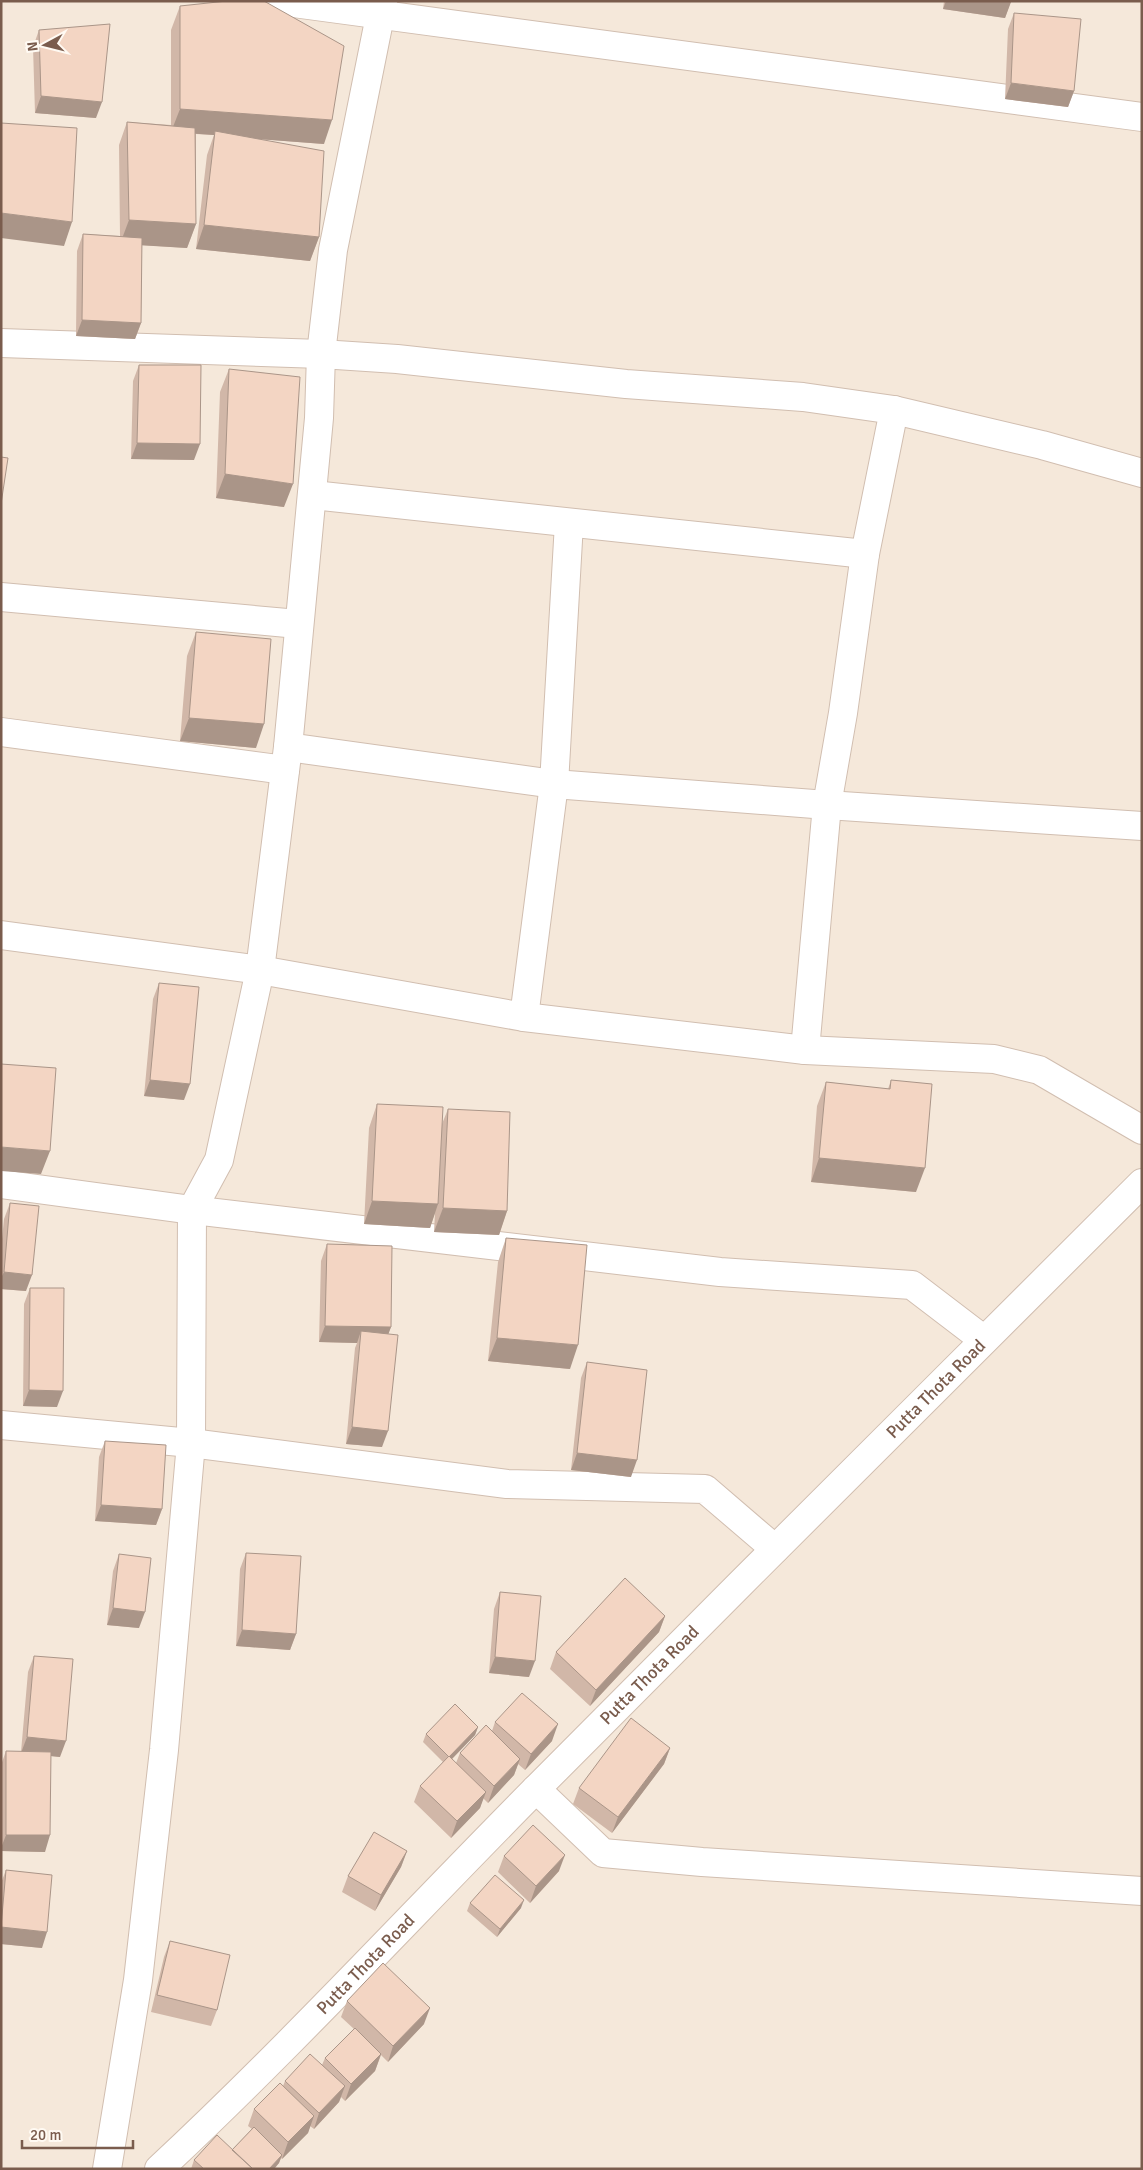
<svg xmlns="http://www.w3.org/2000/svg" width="1143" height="2170" viewBox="0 0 1143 2170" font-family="Signika,sans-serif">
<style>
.residential{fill:#f5e8da}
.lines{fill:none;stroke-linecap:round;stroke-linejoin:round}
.minor-casing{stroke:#d1beb0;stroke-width:30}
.minor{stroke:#fff;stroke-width:28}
.wall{fill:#d1b7a8}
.shaded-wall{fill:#aa9588}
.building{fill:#f3d5c3;stroke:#aa9588}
.labels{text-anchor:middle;stroke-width:4;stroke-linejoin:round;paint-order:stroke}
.street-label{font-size:18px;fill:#7a5c4d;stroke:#fffaf3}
</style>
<rect width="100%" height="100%" fill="#fdf6ec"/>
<path class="residential" d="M1 1H1142V2169H1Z"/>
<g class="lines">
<defs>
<g id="minor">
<path d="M279 1 1142 117"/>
<path d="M1 343 321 354 397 359 626 384 803 397 894 410 1042 445 1142 473"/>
<path d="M313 495 865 554"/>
<path d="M1 597 298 624"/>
<path d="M1 732 285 770"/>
<path d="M288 747 554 784 827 805 1142 826"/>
<path d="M1 935 260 970 524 1017 805 1050 994 1059 1039 1070 1142 1130"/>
<path d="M524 1017 554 784 569 523"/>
<path d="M805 1050 827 805 843 713 865 554 894 410"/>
<path d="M1 1184 192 1210 720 1272 912 1285 984 1340"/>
<path d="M1 1425 191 1443 507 1484 705 1489 775 1549"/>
<path d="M536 1789 603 1853 702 1862 1142 1891"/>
<path d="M107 2169 138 1980 164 1750 191 1443 192 1210 219 1160 260 970 288 747 319 418 321 354 333 250 383 1"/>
<path id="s1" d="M159 2169C291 2046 412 1914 539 1786 739 1584 941 1384 1142 1183"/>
</g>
</defs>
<use href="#minor" class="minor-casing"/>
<use href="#minor" class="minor"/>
</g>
<path class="wall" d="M944 1H1011L1005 18 943 9Z
M180 6 324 144 259 139 319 237 310 261 196 249 207 155 214 135 196 134V224L187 248 142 245 141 323 135 339 76 336 77 251 83 234 120 236 119 145 127 122 171 125V30Z
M1014 13 1074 91 1068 107 1005 99 1008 29Z
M39 30 96 118 35 113 33 47Z
M139 365 194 460 131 459 133 381Z
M229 369 284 507 216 498 220 392Z
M196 632 256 748 180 741 187 656Z
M159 983 184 1100 144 1096 153 999Z
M891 1080 916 1192 811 1182 817 1106 826 1082 888 1089Z
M377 1104 442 1124 448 1109 507 1211 499 1235 434 1232 435 1213 430 1228 364 1224 369 1128Z
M10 1203 26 1291 1 1289V1249L4 1219Z
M506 1238 570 1369 488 1361 498 1262Z
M327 1244 391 1327 388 1334 382 1447 346 1444 355 1348 357 1343 319 1342 321 1261Z
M30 1288 57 1407 23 1406 24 1304Z
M587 1362 631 1477 571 1470 581 1378Z
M105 1441 162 1509 156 1525 95 1521 99 1457Z
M246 1553 296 1634 290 1650 236 1646 240 1569Z
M119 1554 139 1628 107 1625 113 1571Z
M500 1592 529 1677 489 1673 494 1609Z
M665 1616 659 1632 590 1706 550 1669 556 1652Z
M34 1656 60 1757 51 1756 45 1852 1 1851V1765L6 1751 21 1752 28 1672Z
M495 1722 552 1741 525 1770 518 1764 514 1775 488 1803 483 1798 480 1808 451 1838 414 1802 420 1786 443 1762 423 1742 426 1734 478 1727 475 1735 452 1759 456 1763 460 1753 492 1731Z
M670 1748 664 1764 612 1833 573 1804 579 1788Z
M407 1851 401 1867 375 1911 342 1892 348 1876Z
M504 1856 559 1871 530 1903 498 1872Z
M6 1870 42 1948 1 1944V1883Z
M470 1903 521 1908 497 1937 467 1911Z
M170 1941 217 2010 211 2026 151 2012 164 1957Z
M347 2001 424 2024 388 2062 381 2055 375 2071 345 2101 341 2097 339 2102 314 2129 310 2126 308 2133 282 2159 281 2158 279 2163 274 2169H191L194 2160 232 2150 252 2129 248 2126 254 2109 283 2086 285 2081 322 2065 325 2058 354 2029 341 2017Z"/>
<path class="shaded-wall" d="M946 1H1008L1011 2 1005 18 943 9Z
M1011 83 1074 91 1068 107 1005 99Z
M41 96 102 102 96 118 35 113Z
M180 109 332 120 324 144 215 136V131L214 135 171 132Z
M1 213 72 222 64 246 1 238Z
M129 220 196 224 187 248 120 244Z
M204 225 319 237 310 261 196 249Z
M82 320 141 323 135 339 76 336Z
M137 443 200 444 194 460 131 459Z
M225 474 293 484 284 507 216 498Z
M189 718 264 724 256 748 180 741Z
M150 1080 190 1084 184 1100 144 1096Z
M1 1147 50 1151 41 1174 1 1171Z
M819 1158 925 1168 916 1192 811 1182Z
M372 1201 438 1204 430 1228 364 1224Z
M443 1208 507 1211 499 1235 434 1232Z
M4 1272 32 1275 26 1291 1 1289V1278Z
M325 1326 391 1327 385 1343 361 1331 357 1343 319 1342Z
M497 1338 578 1345 570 1369 488 1361Z
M29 1390 63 1391 57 1407 23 1406Z
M352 1427 388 1431 382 1447 346 1444Z
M577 1453 637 1460 631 1477 571 1470Z
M101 1505 162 1509 156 1525 95 1521Z
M113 1608 145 1612 139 1628 107 1625Z
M665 1616 659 1632 590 1706 596 1690Z
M242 1630 296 1634 290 1650 236 1646Z
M495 1657 535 1661 529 1677 489 1673Z
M558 1724 552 1741 525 1770 531 1754Z
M478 1727 475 1735 446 1765 449 1757Z
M27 1737 66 1741 60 1757 21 1753Z
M670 1748 664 1764 612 1833 618 1817Z
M520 1759 514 1775 488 1803 494 1786Z
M486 1792 480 1808 451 1838 457 1821Z
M6 1835H50L45 1852 1 1851V1848Z
M407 1851 401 1867 375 1911 381 1895Z
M565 1855 559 1871 530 1903 536 1886Z
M524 1900 521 1908 497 1937 500 1929Z
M1 1927 47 1932 42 1948 1 1944Z
M430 2008 424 2024 388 2062 393 2046Z
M381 2054 375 2071 345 2101 351 2084Z
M345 2086 339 2102 314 2129 319 2113Z
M314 2116 308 2133 282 2159 288 2142Z
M282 2155 279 2163 274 2169H269Z"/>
<path class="building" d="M227 1H264L344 46 332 120 180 109V6Z
M1014 13 1081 19 1074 91 1011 83Z
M110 24 102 102 41 96 39 30Z
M127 122 195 128 196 224 129 220Z
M1 123 77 128 72 222 1 213Z
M215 131 324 151 319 237 204 225Z
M83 234 142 238 141 323 82 320Z
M139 365H201L200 444 137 443Z
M229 369 300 377 293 484 225 474Z
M1 457 8 458 1 504Z
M196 632 271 639 264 724 189 718Z
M159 983 199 987 190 1084 150 1080Z
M1 1064 56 1068 50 1151 1 1147Z
M891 1080 932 1084 925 1168 819 1158 826 1082 890 1089Z
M377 1104 443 1107 438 1204 372 1201Z
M448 1109 510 1112 507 1211 443 1208Z
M10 1203 39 1206 32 1275 4 1272Z
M506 1238 587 1245 578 1345 497 1338Z
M327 1244 392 1246 391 1327 325 1326Z
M30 1288H64L63 1391 29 1390Z
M361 1331 398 1335 388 1431 352 1427Z
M587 1362 647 1370 637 1460 577 1453Z
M105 1441 166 1445 162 1509 101 1505Z
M246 1553 301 1556 296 1634 242 1630Z
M119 1554 151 1558 145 1612 113 1608Z
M625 1578 665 1616 596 1690 556 1652Z
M500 1592 541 1596 535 1661 495 1657Z
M34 1656 73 1659 66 1741 27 1737Z
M522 1693 558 1724 531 1754 495 1722Z
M455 1704 478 1727 449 1757 426 1734Z
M631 1718 670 1748 618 1817 579 1788Z
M486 1725 520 1759 494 1786 460 1753Z
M6 1751 51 1752 50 1835H6Z
M449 1756 486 1792 457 1821 420 1786Z
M533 1825 565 1855 536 1886 504 1856Z
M374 1832 407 1851 381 1895 348 1876Z
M6 1870 52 1875 47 1932 1 1927Z
M495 1875 524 1900 500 1929 470 1903Z
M170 1941 230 1955 217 2010 157 1995Z
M383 1963 430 2008 393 2046 347 2001Z
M355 2028 381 2054 351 2084 325 2058Z
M310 2054 345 2086 319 2113 285 2081Z
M280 2083 314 2116 288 2142 254 2109Z
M254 2127 282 2155 269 2169H253L232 2150Z
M217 2135 253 2169H204L194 2160Z"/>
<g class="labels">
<g class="street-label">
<text dy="6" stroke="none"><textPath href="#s1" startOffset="1101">Putta Thota Road</textPath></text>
<text dy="6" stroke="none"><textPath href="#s1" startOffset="696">Putta Thota Road</textPath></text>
<text dy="6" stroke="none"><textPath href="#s1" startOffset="291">Putta Thota Road</textPath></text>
</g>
</g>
<rect width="1143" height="2170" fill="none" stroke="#7a5c4d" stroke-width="5"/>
<g transform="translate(45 45) rotate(263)" stroke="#fffaf3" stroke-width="4" paint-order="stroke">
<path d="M0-4L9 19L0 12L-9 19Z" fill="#7a5c4d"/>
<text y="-8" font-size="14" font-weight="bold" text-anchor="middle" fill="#7a5c4d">N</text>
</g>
<path d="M22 2140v8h111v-8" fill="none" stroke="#7a5c4d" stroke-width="2.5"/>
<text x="30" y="2140" font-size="15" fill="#7a5c4d" stroke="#fffaf3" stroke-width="4" paint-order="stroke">20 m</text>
</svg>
